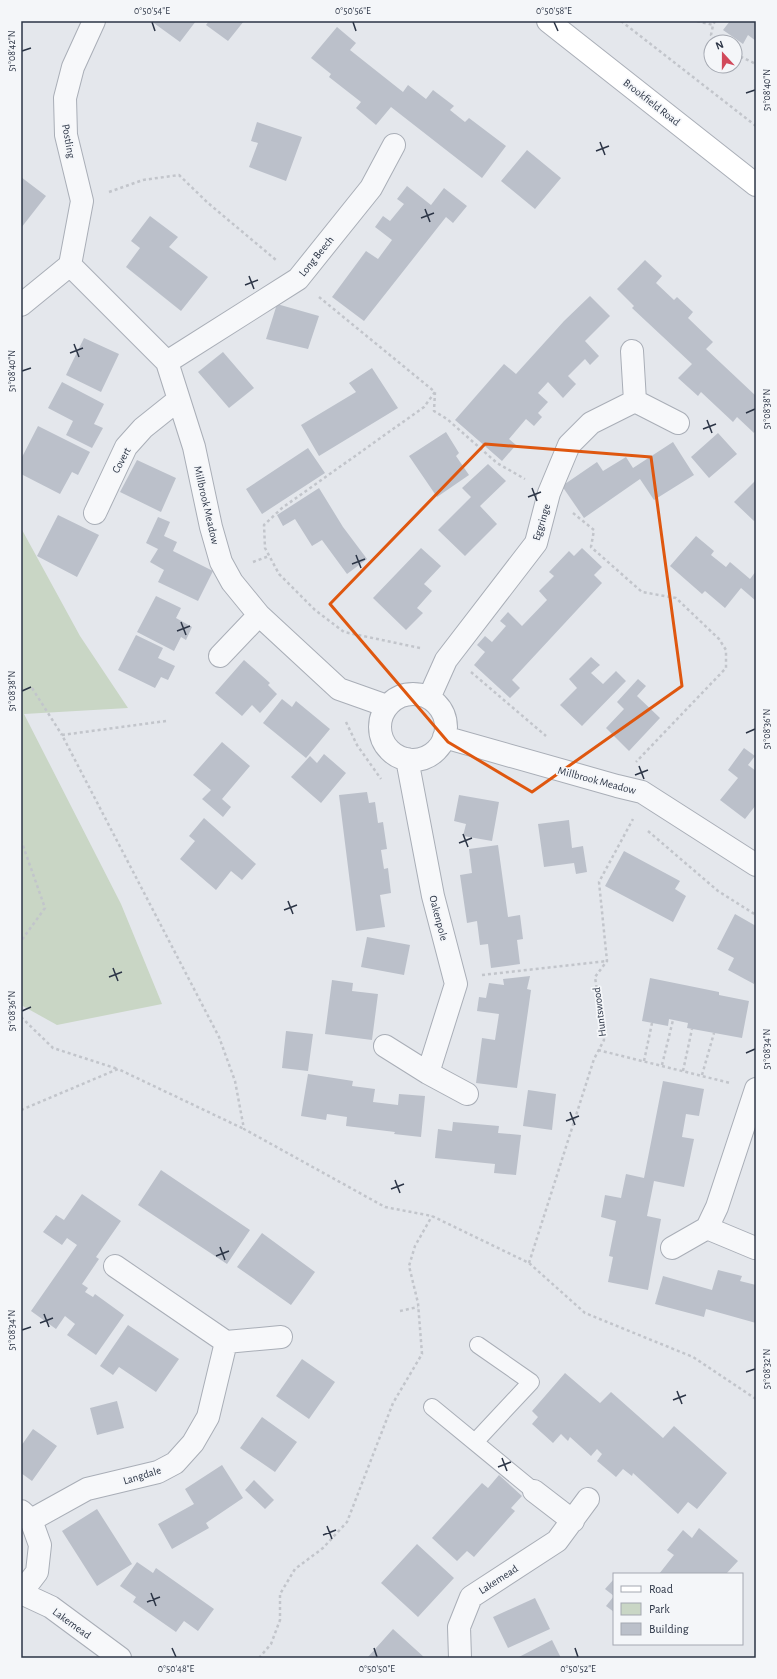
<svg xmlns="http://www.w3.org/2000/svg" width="777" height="1679" viewBox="0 0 777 1679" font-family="'Alegreya Sans',sans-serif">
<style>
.green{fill:#c9d6c5}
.building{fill:#bbc0ca}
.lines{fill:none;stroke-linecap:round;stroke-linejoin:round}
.lane-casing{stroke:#a9aeb7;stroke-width:18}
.street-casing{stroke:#a9aeb7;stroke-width:24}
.secondary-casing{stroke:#a9aeb7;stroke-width:24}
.path{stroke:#c2c5cb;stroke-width:2.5;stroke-dasharray:3 3;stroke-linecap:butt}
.lane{stroke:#f7f8fa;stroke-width:16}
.street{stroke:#f7f8fa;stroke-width:22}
.secondary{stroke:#fff;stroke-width:22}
.marked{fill:none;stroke:#df570f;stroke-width:3;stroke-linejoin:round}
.ticks{fill:none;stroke:#2b3445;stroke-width:1.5}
.labels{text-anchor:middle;stroke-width:3.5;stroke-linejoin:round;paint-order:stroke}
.street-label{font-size:11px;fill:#2b3445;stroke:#f4f6f9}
.neatline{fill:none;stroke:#2b3445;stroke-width:1.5}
.ticks-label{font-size:10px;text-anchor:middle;fill:#2b3445}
</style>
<rect width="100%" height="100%" fill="#e4e7ec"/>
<path class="green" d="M21 528 80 636 128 708 24 714 121 904 162 1004 57 1025 21 1005Z"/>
<path class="building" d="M151 21H196L180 42Z
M209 21H244L228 41 206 25Z
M730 21H756V41L748 35 743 44 723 30Z
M337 27 356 43 350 50 403 92 408 85 426 99 433 90 454 106 450 110 465 122 469 118 506 146 482 178 391 107 376 125 356 108 361 102 329 77 331 74 311 58Z
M257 122 302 137 286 181 249 167 258 143 251 141Z
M527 150 561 178 535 209 501 181Z
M21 177 46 196 21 228Z
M407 186 431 205 444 188 467 206 453 223 446 217 364 321 332 297 366 251 378 259 392 240 375 227 383 216 390 221 404 204 397 199Z
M150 216 178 237 169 247 208 277 181 311 126 267 140 248 131 241Z
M645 260 662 276 656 283 674 300 677 297 693 312 688 318 713 342 706 349 756 396V430L754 433 737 417 733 422 701 392 698 396 678 378 692 364 632 308 634 306 617 289Z
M590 296 610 316 585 341 599 356 590 365 585 359 568 376 576 384 563 398 548 382 538 393 548 402 538 413 542 417 534 426 526 419 509 439 516 445 502 461 455 420 504 364 516 374 564 321Z
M277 304 319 316 308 349 266 339Z
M84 338 119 354 101 392 66 375Z
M223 352 254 388 229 408 198 372Z
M372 368 398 408 319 456 301 425 356 392 349 383Z
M62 382 104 404 94 424 103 428 92 448 66 435 73 421 48 408Z
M38 426 90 452 78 475 72 472 60 494 21 474V459Z
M446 432 459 453 456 456 469 475 437 497 409 456Z
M718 433 737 454 709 478 691 457Z
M673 442 694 475 654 500 640 479 584 518 562 486 597 462 603 471 626 457 633 468Z
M308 448 325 473 262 514 246 489Z
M137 460 176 478 161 512 120 492Z
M488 464 506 481 480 506 497 524 465 556 438 530 471 497 462 488Z
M756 480V519L754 521 734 502Z
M319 488 343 527 367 559 347 574 322 540 312 546 295 519 283 526 277 515Z
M58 515 99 535 77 577 37 556Z
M158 517 170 522 164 536 177 542 173 551 213 571 198 601 158 582 164 570 150 562 158 549 146 543Z
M696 536 714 551 711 555 726 567 730 562 750 579 756 571V601L741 588 725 608 705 591 702 594 670 566Z
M421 548 441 566 424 584 432 591 417 608 423 613 406 630 373 598Z
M582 548 602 567 594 575 602 583 512 680 520 688 510 698 474 665 485 652 477 645 485 636 492 642 506 626 500 621 508 612 522 626 547 600 539 591 554 576 549 572 569 551 574 556Z
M156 596 181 608 176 618 192 627 186 640 181 637 174 651 137 632Z
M136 635 163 648 158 658 175 666 168 680 161 677 155 688 118 670Z
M591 657 600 665 591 673 603 684 616 671 626 681 582 726 560 705 577 688 569 679Z
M244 660 270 683 268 685 277 694 260 713 252 705 242 716 215 693Z
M638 679 646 686 637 696 660 718 629 751 606 728 624 709 617 702Z
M282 699 292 707 296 701 330 729 306 758 263 723Z
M222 742 250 766 222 799 231 807 223 817 202 799 211 790 193 775Z
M744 748 755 756 748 765 756 771V805L745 819 720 800 738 778 728 770Z
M324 754 346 773 321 803 291 777 310 756 317 763Z
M367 792 369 803 375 802 378 823 383 822 387 849 381 850 384 869 388 868 391 893 380 895 385 927 356 931 339 795Z
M459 795 499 802 492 841 463 836 466 824 454 821Z
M204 818 256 864 242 880 231 871 216 890 180 859 195 841 189 836Z
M569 820 572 848 583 846 587 872 576 874 574 863 544 867 538 824Z
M498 845 508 917 520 915 523 939 517 940 520 964 491 968 488 944 480 945 477 921 467 923 460 875 472 873 469 849Z
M624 851 680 881 675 889 686 896 673 922 605 886Z
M735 914 756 926V980L754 984 728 970 734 958 717 949Z
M367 937 410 945 404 975 361 967Z
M530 976 527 989 531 990 517 1088 476 1083 482 1038 495 1040 499 1014 477 1011 479 997 486 998 489 983 504 985 503 979Z
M650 978 719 992V995L749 1001 742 1038 687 1028 688 1023 669 1019 668 1026 642 1021Z
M332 980 353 983 352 991 378 994 372 1040 325 1034Z
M286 1031 313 1034 308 1071 282 1068Z
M308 1074 353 1081 352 1086 375 1089 373 1102 398 1105 399 1094 425 1096 421 1137 394 1134 395 1132 346 1126 347 1117 327 1114 326 1120 301 1116Z
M663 1081 704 1089 699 1116 686 1114 682 1137 694 1139 684 1187 654 1181 647 1216 661 1219 648 1290 608 1282 613 1257 609 1256 616 1221 601 1217 605 1195 621 1198 626 1174 644 1178Z
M528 1090 556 1094 552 1130 523 1126Z
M453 1122 499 1126 498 1133 521 1135 516 1175 494 1173 495 1164 435 1158 438 1129 452 1131Z
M161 1170 250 1230 227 1264 138 1205Z
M82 1194 121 1221 96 1257 99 1259 82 1284 88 1288 85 1292 93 1297 95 1294 124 1315 96 1355 67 1335 75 1324 65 1316 56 1329 31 1311 77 1245 67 1238 62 1245 43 1232 56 1215 64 1220Z
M262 1233 315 1272 291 1305 237 1267Z
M718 1270 742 1276 740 1281 756 1285V1323L706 1309 704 1317 655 1304 663 1276 712 1290Z
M128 1325 179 1359 156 1392 119 1367 113 1375 100 1366Z
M302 1359 335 1382 309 1419 276 1396Z
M565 1373 600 1403 611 1392 663 1438 674 1426 727 1473 697 1509 688 1502 678 1514 633 1473 632 1476 623 1469 616 1477 597 1461 602 1454 597 1449 591 1456 570 1437 568 1441 561 1434 553 1443 532 1424 538 1417 532 1411Z
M117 1401 124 1428 97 1435 90 1408Z
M262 1417 297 1442 275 1472 240 1448Z
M33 1429 57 1446 32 1481 21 1473V1446Z
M222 1465 243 1498 206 1523 209 1528 172 1549 158 1524 194 1504 185 1489Z
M499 1475 522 1496 511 1508 515 1511 474 1557 467 1551 457 1561 432 1538 482 1483 488 1488Z
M254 1480 274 1500 265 1509 245 1490Z
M97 1509 132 1564 97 1586 62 1531Z
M699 1528 738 1561 726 1574H659L674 1555 667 1550 683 1530 692 1538Z
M417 1544 454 1578 418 1617 381 1583Z
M137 1562 153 1573 156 1568 214 1609 198 1631 184 1621 176 1632 133 1602 136 1597 120 1586Z
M614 1579V1612L606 1606 614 1596 605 1589Z
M535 1598 550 1629 508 1648 493 1617Z
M393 1629 425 1658H367Z
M552 1640 561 1658H517Z"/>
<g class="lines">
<defs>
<path id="lane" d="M432 1407 534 1491
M475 1442 531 1382 478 1345"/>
<path id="street" d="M70 265 167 362 194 447 211 527 221 562 232 582 259 615 339 689 387 706
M70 265 82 201 66 135 65 98 73 67 94 21
M21 305 70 265
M632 351 635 401 678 423
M167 362 298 279 371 188 394 145
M95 513 126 447 143 428 178 400
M220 656 259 615
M380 727a33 33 0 1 1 66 0a33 33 0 1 1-66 0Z
M429 698 446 660 536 543 549 493 569 445 591 423 635 401
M444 737 617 786 642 792 756 865
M407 759 433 896 456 984 428 1073
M385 1046 428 1073 467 1094
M707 1228 755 1248
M672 1248 707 1228 717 1207 756 1089
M226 1342 281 1337
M534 1491 573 1521
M21 1511 31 1520 40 1545 37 1572 21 1593
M31 1520 87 1489 158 1472 175 1463 193 1443 208 1417 226 1342 115 1266
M21 1593 51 1607 120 1658
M460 1658 459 1627 471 1597 557 1541 588 1499"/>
<path id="secondary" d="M548 21 756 185"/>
</defs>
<use href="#lane" class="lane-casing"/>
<use href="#street" class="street-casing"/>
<use href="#secondary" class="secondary-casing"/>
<path class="path" d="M621 21 756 126
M697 21 713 25
M715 21 713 25 711 35 719 42
M735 54 756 64
M109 192 143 180 179 175 208 203 276 260
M319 297 435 392 434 411 447 419 497 463 525 479
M573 513 594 530 591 547 642 592 676 598 719 639 726 650V668L636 762
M253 562 269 556
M420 648 344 632 315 610 279 574 265 548 264 525 282 508 424 407 435 392
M471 672 546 736
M32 688 62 735
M166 721 62 735 219 1037 235 1081 244 1129 385 1207 432 1216 529 1263 585 1313 693 1357 756 1399
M346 722 357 745 381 779
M648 831 718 891 756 915
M21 840 45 908 21 941
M482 975 607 961
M21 1017 53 1048 118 1069
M598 1050 730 1083
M644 1061 652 1023
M662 1065 673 1020
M683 1071 692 1029
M702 1075 714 1033
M21 1110 118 1069 244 1129
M529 1263 594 1059 604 1040 595 977 607 961 599 882 633 819
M400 1311 418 1307
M259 1658 271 1644 280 1620V1594L295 1569 323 1548 347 1522 393 1403 422 1354 418 1303 409 1266 415 1246 432 1216"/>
<use href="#lane" class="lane"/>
<use href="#street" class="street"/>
<use href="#secondary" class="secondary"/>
</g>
<path class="marked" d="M485 444 651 457 682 686 532 792 448 742 330 604Z"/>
<path class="ticks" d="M152 22 155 31M353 22 356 31M554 22 558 31M22 51 31 48M746 93 755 90M600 142 605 155M596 151 609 146M425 209 430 222M421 218 434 213M249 276 254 289M245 285 258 280M74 344 79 357M70 353 83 348M22 371 31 368M746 413 755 409M707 420 712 433M703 429 716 424M532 488 537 501M528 497 541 492M356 555 361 568M352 564 365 559M181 622 186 635M177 631 190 626M22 691 31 687M746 733 755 729M639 766 644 779M635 775 648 770M463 834 468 847M459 843 472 838M288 901 293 914M284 910 297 905M113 968 118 981M109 977 122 972M22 1011 31 1007M746 1053 755 1049M570 1112 575 1125M566 1121 579 1116M395 1180 400 1193M391 1189 404 1184M220 1247 225 1260M216 1256 229 1251M44 1314 49 1327M40 1323 53 1318M22 1330 31 1327M746 1372 755 1369M677 1391 682 1404M673 1400 686 1395M502 1458 507 1471M498 1467 511 1462M327 1526 332 1539M323 1535 336 1530M151 1593 156 1606M147 1602 160 1597M172 1648 176 1657M374 1648 377 1657M575 1648 578 1657"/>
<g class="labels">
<g class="street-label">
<text transform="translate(652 102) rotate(38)" y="4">Brookfield Road</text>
<text transform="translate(69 141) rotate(80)" y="4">Postling</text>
<text transform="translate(316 256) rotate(-51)" y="4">Long Beech</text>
<text transform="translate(121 460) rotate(-62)" y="4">Covert</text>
<text transform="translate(207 505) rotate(77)" y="4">Millbrook Meadow</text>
<text transform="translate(541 522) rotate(-73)" y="4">Eggringe</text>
<text transform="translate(597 780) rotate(15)" y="4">Millbrook Meadow</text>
<text transform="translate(439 918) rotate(75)" y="4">Oakenpole</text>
<text transform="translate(599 1012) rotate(-97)" y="4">Huntswood</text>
<text transform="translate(142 1475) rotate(-17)" y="4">Langdale</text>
<text transform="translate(498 1579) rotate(-33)" y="4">Lakemead</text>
<text transform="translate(72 1623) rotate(36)" y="4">Lakemead</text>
</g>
</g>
<rect width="777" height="1679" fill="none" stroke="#f4f6f9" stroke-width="44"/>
<rect x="613" y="1573" width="130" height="72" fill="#f4f6f9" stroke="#a4a8b1"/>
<rect x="621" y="1586" width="20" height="6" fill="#ffffff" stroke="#a4a8b1"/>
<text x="649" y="1593" font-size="12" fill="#2b3445">Road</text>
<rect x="621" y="1603" width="20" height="12" fill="#c9d6c5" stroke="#a4a8b1"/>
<text x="649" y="1613" font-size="12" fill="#2b3445">Park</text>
<rect x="621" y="1623" width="20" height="12" fill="#bbc0ca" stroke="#a4a8b1"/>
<text x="649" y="1633" font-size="12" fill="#2b3445">Building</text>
<g transform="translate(723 54) rotate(339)"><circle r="19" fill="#f4f6f9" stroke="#a4a8b1"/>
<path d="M0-3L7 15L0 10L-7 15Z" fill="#d1495b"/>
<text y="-6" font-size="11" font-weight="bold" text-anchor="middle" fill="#2b3445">N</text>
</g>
<rect x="22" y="22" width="733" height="1635" class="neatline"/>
<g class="ticks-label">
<text x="152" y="14">0°50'54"E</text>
<text x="353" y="14">0°50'56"E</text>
<text x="554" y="14">0°50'58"E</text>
<text transform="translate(11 51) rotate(-90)" y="4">51°08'42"N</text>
<text transform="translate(766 90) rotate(-90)" y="4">51°08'40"N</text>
<text transform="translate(11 371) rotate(-90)" y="4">51°08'40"N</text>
<text transform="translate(766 409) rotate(-90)" y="4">51°08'38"N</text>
<text transform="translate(11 691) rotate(-90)" y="4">51°08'38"N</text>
<text transform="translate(766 729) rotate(-90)" y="4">51°08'36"N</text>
<text transform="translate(11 1011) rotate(-90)" y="4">51°08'36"N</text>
<text transform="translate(766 1049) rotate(-90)" y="4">51°08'34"N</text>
<text transform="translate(11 1330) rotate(-90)" y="4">51°08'34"N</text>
<text transform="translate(766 1369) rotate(-90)" y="4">51°08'32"N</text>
<text x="176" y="1672">0°50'48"E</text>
<text x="377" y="1672">0°50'50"E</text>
<text x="578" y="1672">0°50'52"E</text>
</g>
</svg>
